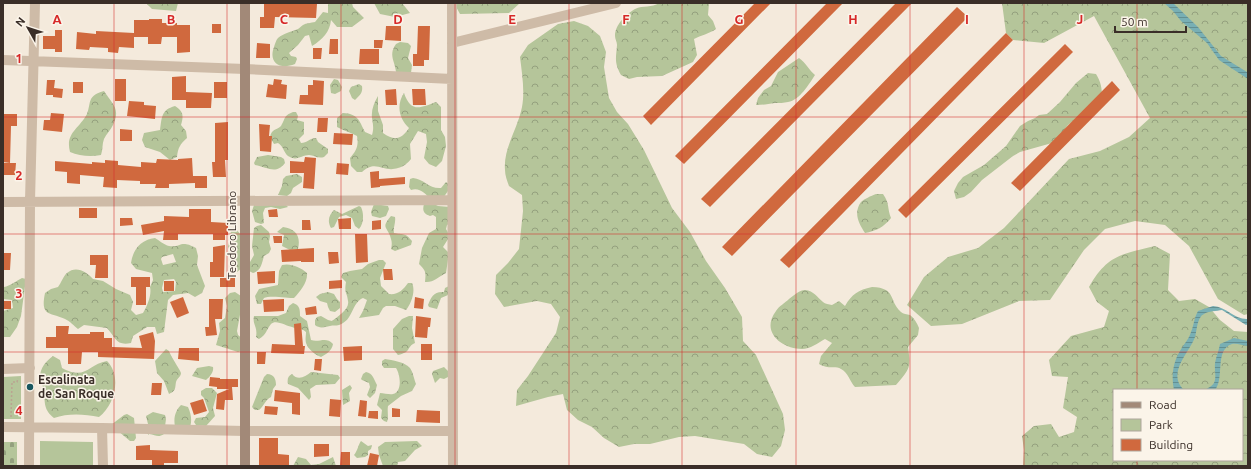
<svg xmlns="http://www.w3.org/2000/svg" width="1251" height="469" viewBox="0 0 1251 469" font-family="Ubuntu,sans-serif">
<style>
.forest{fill:url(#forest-crowns);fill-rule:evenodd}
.cemetery{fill:url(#cemetery-stones)}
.green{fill:#b5c59a}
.water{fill:url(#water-rules)}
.building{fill:#d0693e}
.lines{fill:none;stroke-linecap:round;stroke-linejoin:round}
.path{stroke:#baa491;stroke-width:1.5;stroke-dasharray:2 2;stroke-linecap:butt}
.street{stroke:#cebba7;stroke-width:10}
.secondary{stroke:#a28978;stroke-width:10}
.grid{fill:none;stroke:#d62828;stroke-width:1;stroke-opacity:0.55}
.poi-dot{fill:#19575f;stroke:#fbf4e9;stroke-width:1.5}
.labels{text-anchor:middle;stroke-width:3;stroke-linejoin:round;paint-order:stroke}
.street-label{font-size:12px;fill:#3a2e28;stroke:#fbf4e9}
.poi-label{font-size:12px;font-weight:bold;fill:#3a2e28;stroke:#fbf4e9;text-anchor:start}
.grid-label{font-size:13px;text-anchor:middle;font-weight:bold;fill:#d62828;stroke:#fbf4e9;stroke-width:3;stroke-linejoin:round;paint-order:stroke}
</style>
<defs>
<pattern id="forest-crowns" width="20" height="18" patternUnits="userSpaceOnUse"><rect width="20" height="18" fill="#b5c59a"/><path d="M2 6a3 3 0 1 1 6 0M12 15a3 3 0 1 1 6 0" fill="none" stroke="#94a07e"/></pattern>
<pattern id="cemetery-stones" width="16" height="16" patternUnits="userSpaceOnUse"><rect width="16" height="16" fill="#b5c59a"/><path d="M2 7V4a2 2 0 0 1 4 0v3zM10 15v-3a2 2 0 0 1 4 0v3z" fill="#94a07e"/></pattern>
<pattern id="water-rules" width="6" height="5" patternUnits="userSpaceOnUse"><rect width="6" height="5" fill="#78afb4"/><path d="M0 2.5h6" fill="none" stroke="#638f92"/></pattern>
</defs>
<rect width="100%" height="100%" fill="#f4eadc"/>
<path class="forest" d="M146 3H178L176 11 152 9Z
M328 3H352L353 7 364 18 352 27H337L331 20C330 32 322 40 312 46L309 35 305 36 298 45 289 53 291 56 296 57 297 59 295 64C280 70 268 63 274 47 275 44 276 40 278 38 284 33 291 32 298 29 300 28 301 26 303 25 306 23 311 23 315 22L323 12 328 13Z
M374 3H402L410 13 395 17 380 14Z
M454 3H520L509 13 460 14Z
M659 3H709L708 15 713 21 716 29C709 34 701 35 694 39L697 55 693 62 662 76 637 77 629 79 621 75C614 62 616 59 617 45 617 42 615 39 615 36 615 25 626 14 635 9 643 5 652 8 659 3Z
M1002 3H1248V314L1244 315 1218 299 1189 246 1165 225 1135 221 1105 229 1084 250 1050 300 1019 301 962 324 931 326 907 305 924 277 948 257 978 248 1004 228 1069 159 1100 151 1129 137 1150 118 1094 16 1044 43 1013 40 1006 33Z
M574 21 588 26 600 36 606 52 604 67 609 98 617 112 628 124 644 150 672 208 690 232 706 261 725 288 742 317 743 341 756 355 783 414 785 430 781 446 772 457 757 454 744 444 695 436 679 437 650 444H634L619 447 604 438 592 427 578 420 567 410 563 394 548 397 516 406 517 390 528 376 556 333 560 317 551 304 537 301 504 307 495 294 496 275 508 263 519 249 523 211 522 195 509 186C507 181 505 175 505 170 503 149 518 128 522 107 525 91 522 74 520 57L528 45 558 24Z
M400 42 408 43 411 46 408 58 412 65 411 73 396 72C395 61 388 55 396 44Z
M799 58C806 63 809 70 815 75 809 84 800 100 788 102 784 103 779 103 775 103 768 104 763 105 756 105L758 98 764 90 771 86 778 72Z
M1088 73 1096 74C1101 82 1102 88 1102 97L1068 125 1058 138 1052 143 1020 152 1013 156 982 180 971 192 964 197 956 199 954 191 958 183 963 177 984 165 1006 146 1020 126 1028 121 1035 118 1039 115 1047 114 1060 102 1076 83Z
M334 79 338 80 342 87 341 91 335 94 331 93 330 85Z
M359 84 362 86C363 93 360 95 355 100L352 98 349 91 351 87Z
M104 91C112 104 121 108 113 125 111 130 106 134 104 139 102 144 103 149 101 155 91 157 79 156 70 152 65 133 79 129 87 114 89 109 89 103 91 99 94 94 100 92 104 91Z
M404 93C411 113 420 108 436 102L441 107V130L445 137 446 146 442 161 436 167 429 164 424 158 427 142 426 134 418 131 410 144 411 159C408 163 403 167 398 168 383 173 376 159 362 172H357L351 166 350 158C356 151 359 146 357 136 350 132 344 131 337 127V118L343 113C358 114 359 120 365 132L372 135C374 128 373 125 372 118 371 110 374 103 378 96V111L383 125V133C394 141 401 140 409 128 399 119 396 105 404 93Z
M175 106C183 111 184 115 181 125L186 131 187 138C180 144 178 148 177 157L170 160 160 152 145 147 142 140 144 133 160 130C162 117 161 110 175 106Z
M293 112H296L298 116 297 120 304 122V134L299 139 301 143C307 143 310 138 316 138L318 142 328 149V153L324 157C318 159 314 155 309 155 302 155 297 161 290 157 284 155 284 146 278 143L274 144 270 137C272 128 276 131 281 126 286 118 283 116 293 112Z
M268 155 281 157 284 159 285 163C276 175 267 167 255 165L254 163 257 157Z
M297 174 302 177V182L293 188 291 193 287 196 278 195 282 186 283 179 286 176Z
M413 178C424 179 429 189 441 188L446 182 449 184 448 191 443 198 431 199C425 194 420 187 411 190L409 187 410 179Z
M876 194H883C890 204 887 208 891 218 884 227 876 231 865 233 859 224 853 213 861 202 864 199 871 196 876 194Z
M430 202 438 206 450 207 451 223 447 225 446 229 450 236 443 247 449 253 446 273C438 277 433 283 425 282 426 272 426 271 419 264L422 248 429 233 436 229V217L433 215 430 216C424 214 422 211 424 204Z
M285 204 288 207 280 209 271 207 265 208 263 213 264 223 261 224 255 222 252 211 254 205Z
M374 204 388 206 389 209 386 216 380 218 372 216 371 212Z
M359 206 361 207C364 213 364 224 359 229L355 226 352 218 346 215 339 217 334 227 331 228C327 221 329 215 334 210L342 214Z
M391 216 395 217C396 223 393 227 394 233 403 235 405 232 412 241L411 245 395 251 391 249C392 245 392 242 391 239 388 226 380 229 391 216Z
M236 225V229L241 235 242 268 237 272H233L230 265 232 257 228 247 231 231Z
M261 225 269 232 270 236 269 242 271 249 269 253 264 256C262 263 261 271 253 273L249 271 250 262 254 255 252 246 254 228 257 226Z
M283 227C296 229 301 236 298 249L290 250 282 246 284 235 277 232Z
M155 238C159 240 164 245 169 246 181 248 180 239 196 248L198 256 197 265 205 286 202 293 195 297 188 293 173 295 168 300 164 332 157 334 155 327H147L133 336 131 343C116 346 116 338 107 328L84 325 78 329C74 326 70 321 65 319 50 312 40 317 45 293L51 289 58 287C61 283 64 275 67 273 76 265 87 272 93 279L103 281 116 289 130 295 133 302 131 310 136 315 143 313C147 306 152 295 150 287L153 280 152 273 136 269 131 263C133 249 141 240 155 238ZM173 254 176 262 163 265 161 259 162 257ZM174 279 176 282 175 291 163 292 162 288 164 280Z
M1155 246 1170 254 1168 290 1179 301 1195 299 1209 307 1220 320 1234 331 1248 332V466H1023L1024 450 1022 436 1034 426 1051 424 1059 437 1074 432 1077 417 1063 408 1068 377 1052 376 1049 360 1071 336 1104 327 1109 311 1097 302 1089 287C1107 255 1122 254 1155 246ZM1114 390H1242V460H1114Z
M379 260H383L386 263 380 278 381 286 389 294C398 295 403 290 408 283H412C416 291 411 304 406 310L395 306H386L383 308 379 315 359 318 363 311 367 300 363 298C351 303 354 320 339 325 336 326 333 325 330 326 324 327 320 329 315 325V320L317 317 321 316 328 320 332 321C337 317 350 309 348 301 347 292 344 294 346 282L341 277 343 273 350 271 362 269 368 264Z
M282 265C291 263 300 267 307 273 308 282 300 292 294 298 289 298 269 295 264 298 263 300 262 302 261 304H257L255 296 259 289 278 285 279 271Z
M22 278 26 279 21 316 17 327 10 337H3V311L13 308 12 300 3 299V286L4 287C10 286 16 281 22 278Z
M449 286 448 295 441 298 437 309 429 307 428 305C431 297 434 291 444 292L445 288Z
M872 287C897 288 888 300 901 312 903 314 907 314 910 315 914 318 917 323 919 328L918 335 908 347C911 368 910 369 896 385L855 387C850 382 848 372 841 369 835 365 829 370 819 364L821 356 832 343 825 339C818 343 810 349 802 349 782 349 760 332 776 311 779 306 785 303 789 299 794 295 800 290 805 290 814 291 817 297 823 302 825 304 829 304 832 305L839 301 845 306C852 294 858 290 872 287Z
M235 292 241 296 242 304 237 331 238 335 244 340 241 351 238 352 216 345 220 331 219 323 225 318 227 306 225 298 230 293Z
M328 292 334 294 337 299 340 302V308L335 312 330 311 328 307 327 303 320 301 316 297 320 294Z
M293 303C300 305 300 310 300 316L307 321 311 340C319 343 326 336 333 344 332 350 327 354 321 357 315 355 308 349 306 343 305 339 306 336 306 332 302 328 297 329 292 327 286 326 276 319 271 324 266 330 267 334 259 339L256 337C258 326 252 325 254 316H278L286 313 289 306Z
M409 316H413L412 328 415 343C406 347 412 352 398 355L393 349V329L402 319Z
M166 349 169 351C171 357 181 371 181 373 181 377 177 378 176 382 175 388 176 391 169 394L164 381 157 373 155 361Z
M53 356 60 360 62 368C86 381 88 364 107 361 122 376 115 405 99 417 84 414 68 413 54 418 44 410 45 404 44 392 44 387 40 382 40 377 40 368 46 361 53 356Z
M385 359C392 360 405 362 410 368 413 372 414 379 416 384L412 391 401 396 388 406C387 412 389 417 387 422L384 421 381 418 382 410 377 405 380 393C384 393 390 395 393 394 403 391 400 374 396 368H384L382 365V361Z
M209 366 213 367C214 372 210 377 206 380L192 376 197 368Z
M444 367 449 372 448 377 444 379 440 378 435 383 432 374 433 371Z
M311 372 338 375 340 378 335 384 316 385 310 389 311 397 309 400 298 388 288 384C287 379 288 376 292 374 298 381 305 377 311 372Z
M366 372C373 373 374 380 377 385L375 393 370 398 367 395 370 387 369 383 362 380 361 379 363 374Z
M267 374C274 374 276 379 276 385L273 389 271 397C265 400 264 406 259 410H255L252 407 264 377Z
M350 385 352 388 349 393 350 401 343 405 342 390Z
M206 388H212L217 393 213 408 215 416 206 426 196 425 194 422 196 418 205 417 209 412 204 398 201 395V391Z
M181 405 188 407C192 416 192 422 189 431L176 430C173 421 174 412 181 405Z
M153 412 165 415 166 419 164 434C158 438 156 435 149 434V435L143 430 148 424 146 416Z
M127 414 134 418 136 438 134 441H130L111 425 124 415Z
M361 441 368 446 372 445 371 449 368 451V455L365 457 357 458 354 455C358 450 358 445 361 441Z
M417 441 422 446 415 450 405 461 398 462 397 466H383L379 455 378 447 385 442Z
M298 457 306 459 311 465 319 464 333 457 336 466H293Z"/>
<path class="cemetery" d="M3 442H17V466H3Z"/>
<path class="green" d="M21 376V419H3V377Z
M40 441 93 442V466H40Z"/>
<path class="water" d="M1164 3H1173L1198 27 1221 56 1247 72 1248 74V79L1219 60 1207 43 1181 21 1173 11Z
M1213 306C1227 307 1235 320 1248 319V324L1246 325 1222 310C1217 311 1208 311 1204 314 1197 317 1197 330 1195 337 1190 352 1166 373 1184 390H1174C1171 377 1173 362 1180 351 1184 344 1189 339 1191 332 1194 325 1194 318 1198 311Z
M1234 338 1248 341V346C1243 346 1237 343 1232 344 1214 350 1225 378 1215 390H1204C1220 384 1214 376 1215 363 1216 357 1219 350 1220 344Z"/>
<path class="building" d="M264 3 317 4 316 18 275 17 274 28H260V17H264Z
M755 3H771L651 125 643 116Z
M827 3H843L684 164 675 156Z
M896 3H912L710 207 701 199Z
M957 7 968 17 732 256 722 247Z
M149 19H162V23H177V25H190V52L177 53V37H162L161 44H148V37H134V20H149Z
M212 24H221V33H212Z
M386 26H401V41L385 40Z
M418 26H430L429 60H424V66H413V54H417Z
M55 30H62V52H55V49H43V36H55Z
M96 31 134 33V48L119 47 118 53 108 52V48L90 47 89 50 76 49 77 32 96 34Z
M1006 33 1013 40 789 268 780 260Z
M330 39H338V54H329Z
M374 40H383L382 48H374Z
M257 43 270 44V58H256Z
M1065 44 1073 52 906 218 898 210Z
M313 48H322L321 59H313Z
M360 49H379V64H359Z
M186 76V92L212 93 211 108H186V100H172V77Z
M115 79H126V101H115Z
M274 79 282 80 281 84 287 85 286 99 266 97 268 84 273 85Z
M47 80H55L54 88 63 89 62 98 53 97V95H46Z
M313 80 324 81 323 105 299 104 300 95H308V85H313Z
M1112 81 1120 90 1020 191 1011 183Z
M73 82H83V93H73Z
M214 82H227V98H214Z
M396 89 397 105H386L385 90Z
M412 89H425L426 105H413Z
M129 101 144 102V105L156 106 155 119 127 116Z
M51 113 64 114 62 132 43 130 44 120H50Z
M3 114H17V126H11L10 163 3 162Z
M318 118H328L327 132H317Z
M228 122V160H225L226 177H213L212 162H215V123Z
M259 124 270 125 269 136H272L271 152 260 151Z
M120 129 132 130V141H120Z
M334 133 353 134 352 145 333 144Z
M305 157 316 158 314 189 303 188 304 173H290V161L304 162Z
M192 158 193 176H207V188H195V183L169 184V188H155L156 184H140V181L117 180V188L103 187 104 177 80 175V184L67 183V172L55 171V161L92 164V162L105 163V160L118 161V165L141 167V162L156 163 157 159 178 160V159Z
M3 163H16L15 175H3Z
M337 163 349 164 348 175 336 174Z
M379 171V179L405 177V184L380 186V187L371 188 370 172Z
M79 208H97V218H79Z
M189 209H211V222L228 223V235H225V240H213V234H178V240H163L164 231 143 235 141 225 164 221V216L189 217Z
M277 209 278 217H269L268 210Z
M120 218H132L133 225 120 226Z
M351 218V229H339L338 219Z
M302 220H310L311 230H302Z
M381 220V229L372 230V221Z
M355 234H367L368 262 356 263Z
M273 236H282V243H274Z
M225 245 224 277H210V262H213V247Z
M314 248V262H301V261L282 262 281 250Z
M328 252H338L339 263 329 264Z
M3 253H11L10 270H3Z
M90 255H108V278H95L96 265H90Z
M383 269H392L393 280H384Z
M275 271V283L258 284 257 272Z
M131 277H150V287H146V305H136V287H131Z
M220 278H235V287H220Z
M342 280V288L329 289V281Z
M164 281H174V291H164Z
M183 297 189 313 177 318 170 302Z
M415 297 424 299 423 309 414 308Z
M209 299H223L222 319H215L217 335 206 336 205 327H209Z
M284 299V311L264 312 263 300Z
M3 301H11V309H3Z
M316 306 317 314 306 315 305 308Z
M416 316 431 318 430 327H428L427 338 415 337Z
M301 323 303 346H305L304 354 271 353 272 344 295 345 294 324Z
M56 326H69L68 334H90V332H104V338H112V347L142 348 139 336 153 332 155 341 154 359 98 357V352H82L81 364H68V348H46V337H56Z
M421 344H432V360H421Z
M362 346V360L344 361 343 347Z
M179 348H199V361L178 359Z
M257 352H266L265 364H257Z
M315 359H322L321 371 314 370Z
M210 377 220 378V379H238V387H232L233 400H225L224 410 216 409 217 394 229 389H217V387L209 386Z
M152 383H162L161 395H151Z
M275 390 300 393V415L292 414V403L274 401Z
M203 399 207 411 194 415 190 403Z
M330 399 341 400 340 417 329 416Z
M360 400 367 401 366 417 358 416Z
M265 406 278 407 277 415 264 414Z
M392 408 400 409V417H392Z
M417 410 440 411V423L416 422Z
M369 411H378V419L368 418Z
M259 438H278V454L289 455V466H259Z
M314 444H329V456L314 457Z
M150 445V450L178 451V463H164V466H152V460H136V446Z
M341 452H350V466H340Z
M370 453 379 455 377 466H367Z"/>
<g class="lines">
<path class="path" d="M11 417 12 382H17L18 378"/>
<path class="street" d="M452 3 453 466
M452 43 616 3
M3 60 245 69 452 79
M3 202 452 200
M3 369 30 368
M3 427 102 428 245 431H453
M102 428 103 466
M29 466 30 201 35 3"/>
<path class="secondary" d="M245 3V466"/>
</g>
<path class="grid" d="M114 3V466M227 3V466M341 3V466M455 3V466M569 3V466M682 3V466M796 3V466M910 3V466M1024 3V466M1137 3V390M3 117H1248M3 234H1248M3 352H1248M1137 460V466"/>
<circle class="poi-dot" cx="30" cy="387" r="4"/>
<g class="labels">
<g class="street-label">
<text transform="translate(232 235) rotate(-90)" y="4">Teodoro Librano</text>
</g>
<g class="poi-label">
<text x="38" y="384">Escalinata<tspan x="38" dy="14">de San Roque</tspan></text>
</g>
</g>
<g class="grid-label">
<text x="57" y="24">A</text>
<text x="171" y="24">B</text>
<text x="284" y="24">C</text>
<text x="398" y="24">D</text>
<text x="512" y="24">E</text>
<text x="626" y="24">F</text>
<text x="739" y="24">G</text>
<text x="853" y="24">H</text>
<text x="967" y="24">I</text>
<text x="1080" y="24">J</text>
<text x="19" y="63">1</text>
<text x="19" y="180">2</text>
<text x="19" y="298">3</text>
<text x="19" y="415">4</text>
</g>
<rect width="1251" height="469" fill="none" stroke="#3a2e28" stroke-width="8"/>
<rect x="1113" y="389" width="130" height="72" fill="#fbf4e9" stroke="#aea59c"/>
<rect x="1121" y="402" width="20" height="6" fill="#a28978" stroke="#aea59c"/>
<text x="1149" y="409" font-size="12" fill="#3a2e28">Road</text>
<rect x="1121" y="419" width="20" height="12" fill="#b5c59a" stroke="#aea59c"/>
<text x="1149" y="429" font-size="12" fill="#3a2e28">Park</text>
<rect x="1121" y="439" width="20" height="12" fill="#d0693e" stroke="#aea59c"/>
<text x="1149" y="449" font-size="12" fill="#3a2e28">Building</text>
<g transform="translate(28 28) rotate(309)" stroke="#fbf4e9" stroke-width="3" paint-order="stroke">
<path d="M0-3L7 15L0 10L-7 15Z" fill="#3a2e28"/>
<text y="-6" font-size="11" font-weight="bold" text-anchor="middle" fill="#3a2e28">N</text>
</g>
<path d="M1115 26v6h71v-6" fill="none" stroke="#3a2e28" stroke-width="2"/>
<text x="1121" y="26" font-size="12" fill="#3a2e28" stroke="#fbf4e9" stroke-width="3" paint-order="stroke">50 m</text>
</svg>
